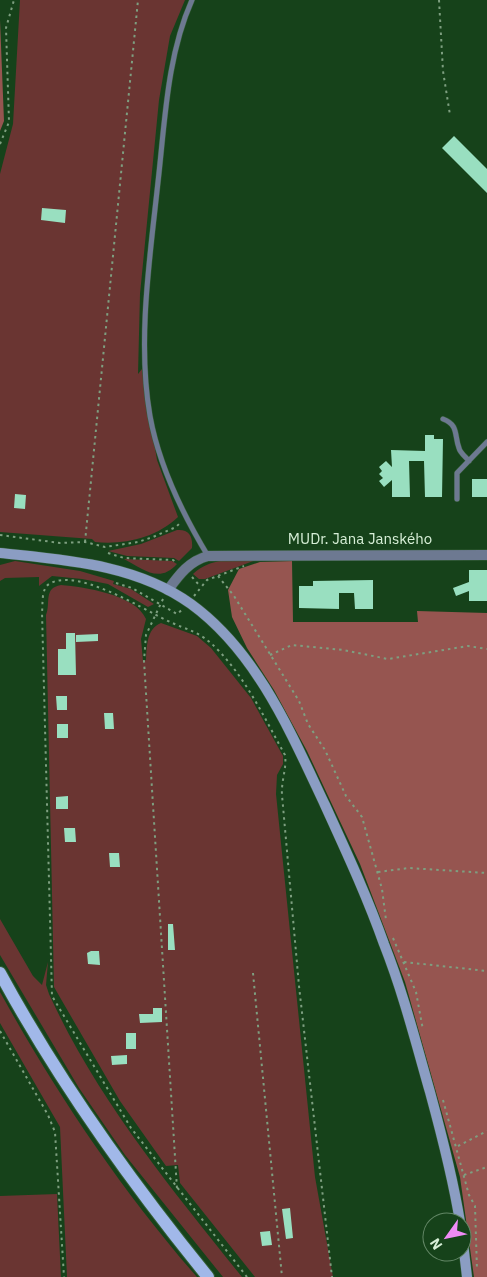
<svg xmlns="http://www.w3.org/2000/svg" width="487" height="1277" viewBox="0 0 487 1277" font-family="'IBM Plex Sans',sans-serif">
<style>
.green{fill:#6a3532}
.forest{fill:#965550}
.building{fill:#99dfc0}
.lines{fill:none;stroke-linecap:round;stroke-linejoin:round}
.lane-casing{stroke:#355e38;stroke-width:6}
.street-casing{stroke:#355e38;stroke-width:11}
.secondary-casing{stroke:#355e38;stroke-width:11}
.primary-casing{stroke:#355e38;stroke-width:14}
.path{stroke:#7e9f80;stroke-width:2;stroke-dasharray:2.5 4;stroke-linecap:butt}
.lane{stroke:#6d7991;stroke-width:5}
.street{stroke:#6d7991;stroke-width:10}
.secondary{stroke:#8b9dc3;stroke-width:10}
.primary{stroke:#a1b8e9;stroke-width:12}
.labels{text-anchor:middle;stroke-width:5;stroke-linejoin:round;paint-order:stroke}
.street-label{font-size:15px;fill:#d7efd7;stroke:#16421a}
</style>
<rect width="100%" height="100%" fill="#16421a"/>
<path class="green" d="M20 0H185L170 36 159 100 140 294 138 374 142 369 157 460 178 517C156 538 124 545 95 542L92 539 0 532V174L13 124Z
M177 530C189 529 193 536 192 548L179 561 174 558 127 556 108 551 141 544Z
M124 559 172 561 177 564C159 584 143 569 124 559Z
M259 559 205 579H199L193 574C212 557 234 560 259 559Z
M15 561 80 571 114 581 113 584 131 589 154 604 148 607 108 584 82 579 52 576 39 586V577L5 578 0 581V565Z
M61 585C85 587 136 595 146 619L141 639 143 661 146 660C147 647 146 629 161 623L197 636 211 648 251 698 283 756V764L277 775 276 794 315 1177 333 1277H255L180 1183 178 1165 166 1166 120 1101 54 987 46 615C51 603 43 588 61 585Z
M0 919 33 976 42 985 48 962 46 985 49 994C97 1099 170 1187 242 1277H223L125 1155 79 1088 0 955Z
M0 992C56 1093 121 1190 197 1277H67L60 1127 0 1023Z
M57 1194 61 1277H0V1196Z"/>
<path class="forest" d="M0 20 4 121 0 131Z
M292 561 293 622H418L417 611 487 613V1277H474L460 1177 405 982 360 864 307 751 274 690 247 648 232 617 228 590 239 569 260 562Z"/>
<path class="building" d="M454 136 487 169V193L442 148Z
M42 208 66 210 65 223 41 220Z
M425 435H434V439H443L442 497H425L424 461H409L410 497H392V480L384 487 379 481 383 478 379 474 382 471 379 467 386 461 392 467 391 450 425 451Z
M472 479H487V497H472Z
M15 494 26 495 25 509 14 508Z
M469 570H487V601H469V591L456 596 453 588 469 582Z
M373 580V609H355L354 593H339V609L299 608V586H313V581Z
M66 633H75L76 675H58V649H66Z
M98 634V641L76 642V635Z
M56 696H67V710H57Z
M104 713H113L114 729H105Z
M57 724H68V738H57Z
M68 796V809H56V797Z
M64 828H75L76 842H65Z
M109 853H119L120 867H110Z
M168 924H173L175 950H168Z
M91 951H99L100 965 88 964 87 953Z
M153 1008H162V1022L140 1023 139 1014H153Z
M126 1033H136V1049H126Z
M127 1055V1064L112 1065 111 1056Z
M290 1208 293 1238 286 1239 282 1209Z
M270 1231 272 1245 262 1246 260 1232Z"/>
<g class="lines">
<defs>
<path id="lane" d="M192 0C167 56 165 121 158 182 150 257 137 341 150 416 159 466 182 513 208 556
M443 419C459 425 454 435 459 448 460 453 466 457 469 461
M457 499V473L487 442"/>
<path id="street" d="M168 590C179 575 189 561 208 556L487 555"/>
<path id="secondary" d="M0 553C65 560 136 564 191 604 257 652 291 733 325 805 346 851 367 896 384 944 403 992 416 1043 430 1092 442 1136 453 1178 460 1222
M462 1234 467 1277"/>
<path id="primary" d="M0 973C59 1082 130 1181 208 1277"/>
</defs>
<use href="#lane" class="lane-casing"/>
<use href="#street" class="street-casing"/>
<use href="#secondary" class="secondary-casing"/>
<use href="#primary" class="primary-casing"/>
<path class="path" d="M439 0 443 71 450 115
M0 144 9 122 6 28 14 0
M0 535 60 543 85 542 105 547 138 542 153 537 176 527 181 522
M85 542 138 0
M108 553 124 558 173 560 177 563
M218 576 234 596 299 701 308 724 325 750 346 796 362 817 382 889 386 920
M192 577 200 586
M116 583 132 588 177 614 183 609
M194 596 207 580 244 566
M163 599 146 635 144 661 177 1189
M270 655 292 645 343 650 388 659 468 646 487 649
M378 872 409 868 487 873
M393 938 416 992 423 1030
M404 962 487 971
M253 973 282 1277
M0 1031 48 1115 55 1132 64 1277
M443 1100 469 1195 475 1206 477 1270
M458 1146 487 1131
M464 1175 487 1167
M247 1277 131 1128 52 996 42 612C43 604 41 589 49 584 76 567 141 608 166 620 188 631 199 630 218 650 247 680 265 719 285 755 287 768 281 781 282 795L299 986 332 1277"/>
<use href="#lane" class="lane"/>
<use href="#street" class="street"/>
<use href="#secondary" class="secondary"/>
<use href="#primary" class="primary"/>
</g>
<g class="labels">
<g class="street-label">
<text x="360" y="544">MUDr. Jana Janského</text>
</g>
</g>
<g transform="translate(447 1237) rotate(237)"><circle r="24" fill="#16421a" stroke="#638766"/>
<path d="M0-4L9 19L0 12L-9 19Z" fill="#f08bf6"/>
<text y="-8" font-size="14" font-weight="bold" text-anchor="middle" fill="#d7efd7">N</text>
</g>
</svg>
